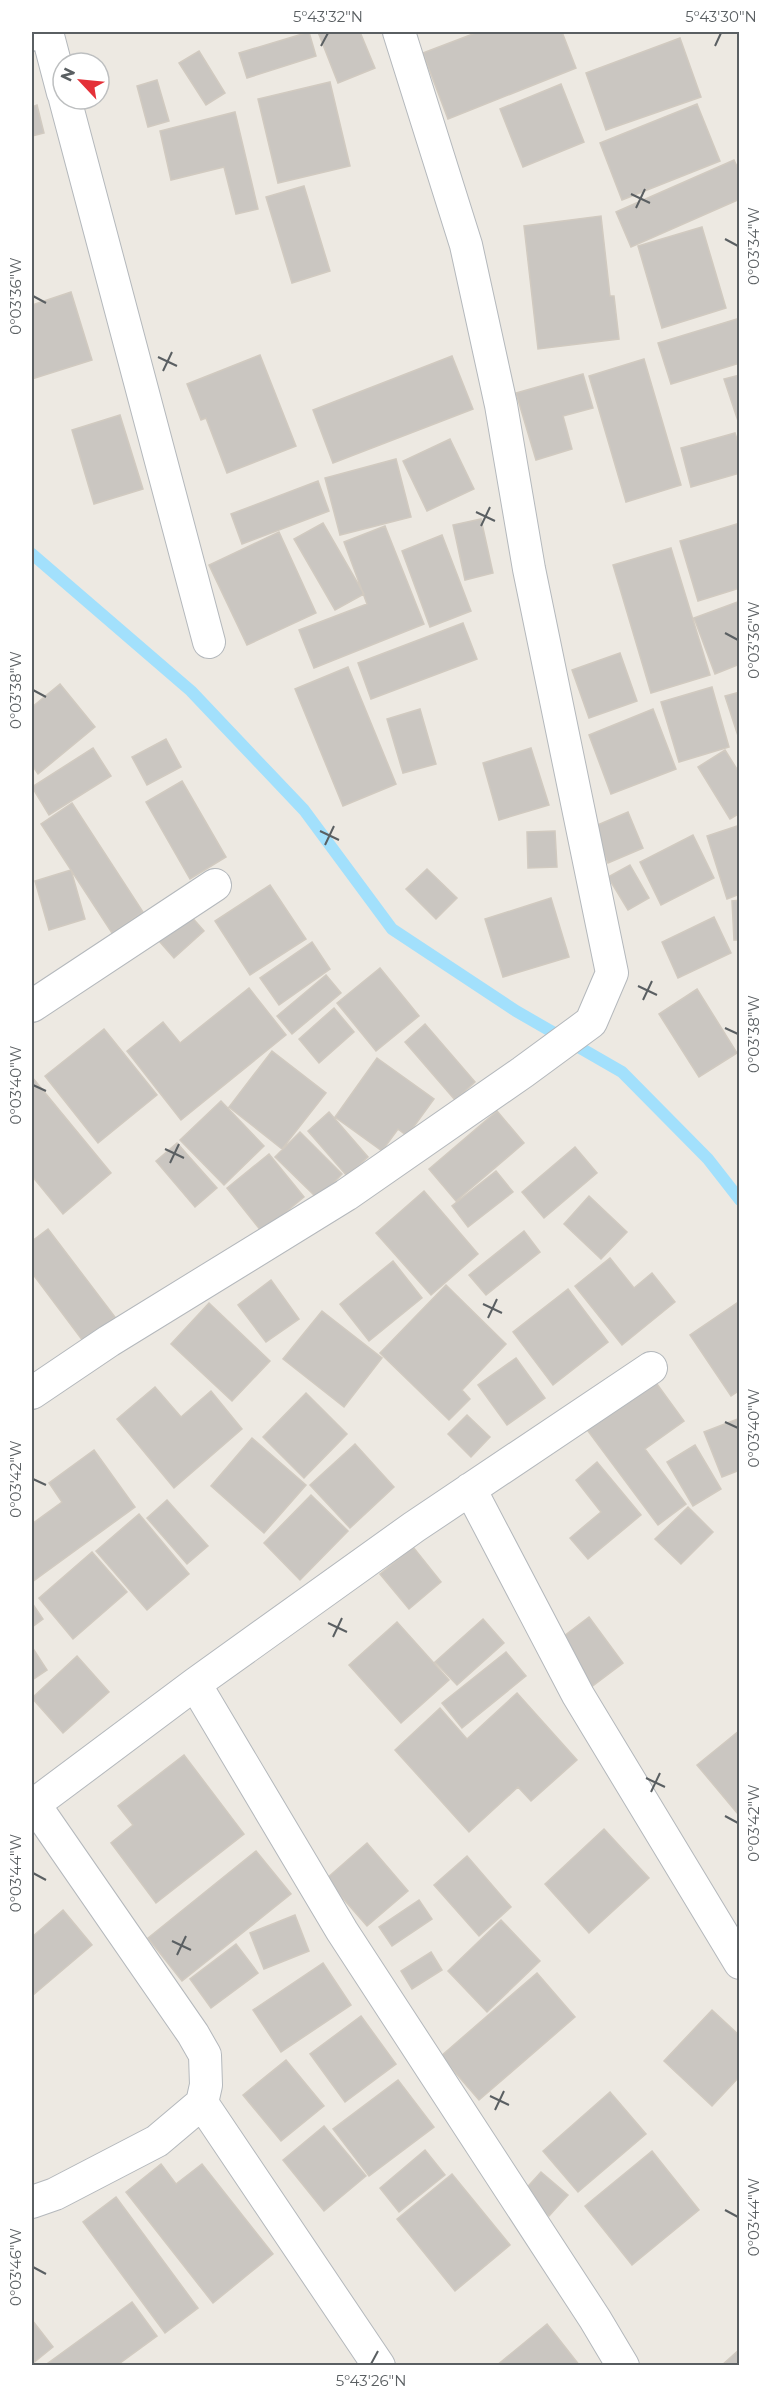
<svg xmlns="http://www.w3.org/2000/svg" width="771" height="2397" viewBox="0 0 771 2397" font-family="Montserrat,sans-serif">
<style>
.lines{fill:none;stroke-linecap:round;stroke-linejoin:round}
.stream{stroke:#a2e0fc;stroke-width:12}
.building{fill:#cac6c1;stroke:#d1cac0;stroke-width:1.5}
.minor-casing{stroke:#b4b8bc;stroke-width:34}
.secondary-casing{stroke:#b3b8bc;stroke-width:36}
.minor{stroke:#fff;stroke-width:32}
.secondary{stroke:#fff;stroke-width:33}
.ticks{fill:none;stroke:#5a5f62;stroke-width:2}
.neatline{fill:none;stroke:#5a5f62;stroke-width:2}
.ticks-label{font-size:15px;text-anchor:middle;fill:#5a5f62}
</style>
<rect width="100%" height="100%" fill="#ede9e2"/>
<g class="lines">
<path class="stream" d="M32 554 191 691 304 810 392 929 516 1011 622 1072 708 1159 740 1200"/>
</g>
<path class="building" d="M309 32 316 56 247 78 239 53Z
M318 32H360L375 68 338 83Z
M478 32H562L576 68 448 119 423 53Z
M680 38 701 97 606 130 586 73Z
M199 51 225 93 206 105 179 63Z
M157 80 169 121 148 127 137 86Z
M330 82 350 166 278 183 258 99Z
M561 84 584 142 523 167 500 109Z
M697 104 720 161 622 200 600 143Z
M37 105 44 133 32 136V107Z
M235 112 258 209 236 214 224 167 171 180 160 131Z
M734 160 740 173V199L631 247 616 212Z
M304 186 330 271 292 283 266 197Z
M601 216 610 296H614L619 339 538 349 524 226Z
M702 227 726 308 662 328 638 246Z
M71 292 92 360 32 379V305Z
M740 318V363L671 384 658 343Z
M260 355 296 446 227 473 206 418 201 420 187 384Z
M452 356 473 409 333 463 313 410Z
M644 359 681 485 626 502 589 376Z
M583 374 593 408 563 416 572 449 536 460 516 393Z
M740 375V427L724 379Z
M120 415 143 489 94 504 72 430Z
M735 433 740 449V473L691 487 681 448Z
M450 439 474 489 427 511 403 461Z
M396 459 411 517 340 535 325 478Z
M318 481 329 511 242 544 231 514Z
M481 519 493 573 465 580 453 525Z
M323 523 364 594 335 610 294 539Z
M740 523V588L698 601 680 541Z
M385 526 424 624 314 668 299 630 367 604 344 542Z
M279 532 316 613 247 645 209 565Z
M442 535 471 611 430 627 402 551Z
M671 548 710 675 651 693 613 565Z
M740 601V664L715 674 694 618Z
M463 623 477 659 371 699 358 663Z
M620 653 637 701 589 718 572 670Z
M348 667 396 784 343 806 295 689Z
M60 684 95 727 38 774 32 765V707Z
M712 687 729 747 679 762 661 702Z
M740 692V742L725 696Z
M420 709 436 764 403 773 387 719Z
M653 709 676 769 611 794 589 735Z
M166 739 181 767 147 785 132 757Z
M93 748 111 776 49 815 32 787Z
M531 748 549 805 499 820 483 763Z
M725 750 740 774V813L730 819 698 767Z
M182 781 226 857 190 879 146 802Z
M72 803 143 912 112 933 41 824Z
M628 812 643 848 608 863 593 827Z
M740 825V894L727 899 707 836Z
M555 831 557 867 528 868 527 832Z
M693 835 714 878 661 905 640 862Z
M630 865 649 898 628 910 608 877Z
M427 869 457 898 436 919 406 889Z
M71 870 85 919 49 930 35 881Z
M270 885 306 939 250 975 215 921Z
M551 898 569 957 503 977 485 919Z
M740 900V940H734L732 901Z
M182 906 204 931 174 958 152 933Z
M714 917 731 953 678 978 662 942Z
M312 942 330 969 279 1005 260 978Z
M380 968 419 1016 376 1051 337 1003Z
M326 975 341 993 292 1034 277 1016Z
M249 988 286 1035 181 1120 127 1051 163 1022 180 1043Z
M697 989 737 1053 699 1077 659 1014Z
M334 1008 354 1032 319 1063 299 1039Z
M425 1024 475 1082 455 1100 405 1042Z
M104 1029 157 1095 98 1143 45 1076Z
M272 1051 326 1093 282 1149 229 1107Z
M377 1058 434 1099 407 1136 398 1129 382 1151 335 1117Z
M32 1077 111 1173 63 1214 32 1176Z
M221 1101 264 1146 224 1185 180 1140Z
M497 1111 524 1143 456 1201 429 1169Z
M329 1112 368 1157 347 1176 308 1131Z
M300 1132 342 1174 318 1199 275 1157Z
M177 1143 217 1188 195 1207 156 1161Z
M575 1147 597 1173 544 1218 522 1192Z
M269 1154 304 1197 262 1232 227 1188Z
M496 1171 513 1192 468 1227 452 1206Z
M424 1191 478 1254 431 1295 376 1233Z
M589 1196 627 1232 601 1259 564 1224Z
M48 1229 115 1317 83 1341 32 1273V1241Z
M524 1231 540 1252 486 1295 469 1275Z
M610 1258 634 1288 652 1273 675 1302 622 1345 575 1286Z
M393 1261 422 1298 369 1341 340 1304Z
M271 1280 299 1319 266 1342 238 1305Z
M446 1285 506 1344 462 1390 470 1399 449 1420 380 1353Z
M568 1289 608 1342 553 1385 513 1332Z
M740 1301V1390L731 1396 690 1335Z
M209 1303 270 1361 232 1401 171 1344Z
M322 1311 382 1358 344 1407 283 1359Z
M516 1358 545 1398 507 1425 478 1385Z
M646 1369 684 1421 645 1449 686 1504 658 1525 579 1419Z
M155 1387 181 1417 211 1391 242 1429 174 1488 117 1419Z
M306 1393 347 1434 304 1478 263 1437Z
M467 1415 490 1437 471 1457 448 1434Z
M740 1418V1470L722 1477 704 1432Z
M252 1438 306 1485 264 1533 211 1486Z
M355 1444 394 1487 350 1528 310 1485Z
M695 1445 721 1489 693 1506 667 1462Z
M94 1450 135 1507 32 1582V1524L62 1502 49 1483Z
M597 1462 641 1515 588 1559 570 1538 601 1512 576 1480Z
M311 1495 348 1531 300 1580 264 1543Z
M167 1500 208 1546 187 1564 147 1518Z
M688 1507 713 1532 681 1564 655 1539Z
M139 1514 189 1574 147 1610 96 1551Z
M413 1547 441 1582 409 1609 380 1574Z
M92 1552 127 1592 73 1639 39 1598Z
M32 1603 43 1619 32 1627Z
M589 1617 623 1663 590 1688 555 1643Z
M483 1619 504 1643 457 1685 435 1662Z
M397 1622 449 1680 401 1723 349 1665Z
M32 1647 47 1670 32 1680Z
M506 1652 526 1676 462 1728 442 1703Z
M77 1656 109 1692 63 1733 32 1698Z
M517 1693 577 1760 531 1801 518 1787 469 1832 395 1750 440 1708 467 1739Z
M740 1730V1813L738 1814 697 1765Z
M184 1755 244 1834 156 1903 111 1843 133 1825 118 1806Z
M604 1829 649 1878 589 1933 545 1884Z
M367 1843 408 1891 367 1926 326 1879Z
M256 1851 291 1894 182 1981 148 1938Z
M467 1856 511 1907 479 1936 434 1885Z
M419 1900 432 1919 392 1946 379 1927Z
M63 1910 92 1945 32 1996V1937Z
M295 1915 309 1951 264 1969 250 1933Z
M501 1920 540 1961 487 2012 448 1971Z
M236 1944 258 1973 211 2008 190 1979Z
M431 1952 442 1970 412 1989 401 1971Z
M323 1963 351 2005 281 2052 253 2010Z
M537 1973 575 2017 479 2100 441 2056Z
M712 2010 740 2036V2076L712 2106 664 2061Z
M361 2016 396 2064 345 2102 310 2054Z
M286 2060 324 2106 281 2141 243 2095Z
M398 2080 434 2127 369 2176 333 2129Z
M610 2092 646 2134 578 2192 543 2151Z
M324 2126 366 2176 324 2211 283 2160Z
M425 2150 445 2175 399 2212 380 2188Z
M652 2151 699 2210 632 2265 585 2206Z
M161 2164 176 2184 202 2164 273 2254 213 2303 126 2192Z
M541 2172 568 2195 549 2216 522 2193Z
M452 2174 510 2245 455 2291 397 2219Z
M116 2197 198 2308 165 2333 83 2222Z
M132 2302 157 2336 116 2366H44Z
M32 2320 53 2347 32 2364Z
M547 2324 580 2366H496Z
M740 2349V2366H721Z"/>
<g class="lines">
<defs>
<path id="minor" d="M47 32 63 93
M65 99 209 642
M32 1006 215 885
M32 1393 109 1341 346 1195 523 1072 591 1022 612 973 529 569 501 405 466 245 399 32
M470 1489 578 1695 740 1963
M195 1684 342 1931 595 2319 623 2366
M32 1806 195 1684 414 1527 651 1368
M202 2103 379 2366
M32 2202 55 2194 157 2141 202 2103 206 2085 205 2055 193 2034 34 1804"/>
<path id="secondary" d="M32 34 37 32"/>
</defs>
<use href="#minor" class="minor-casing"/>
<use href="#secondary" class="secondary-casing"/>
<use href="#minor" class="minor"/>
<use href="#secondary" class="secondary"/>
</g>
<path class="ticks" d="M321 46 328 33M715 46 721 33M631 194 650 203M636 208 645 189M725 239 738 246M33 296 46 303M158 357 177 366M163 371 172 352M476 512 495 521M481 526 490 507M725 633 738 640M33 690 46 697M320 831 339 840M325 845 334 826M638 986 657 995M643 1000 652 981M725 1028 738 1034M33 1085 46 1091M165 1149 184 1158M170 1163 179 1144M483 1304 502 1313M488 1318 497 1299M725 1422 738 1428M33 1479 46 1485M328 1623 347 1632M333 1637 342 1618M646 1778 665 1787M651 1792 660 1773M725 1816 738 1823M33 1873 46 1880M172 1941 191 1950M177 1955 186 1936M490 2096 509 2105M495 2110 504 2091M725 2210 738 2217M33 2267 46 2274M371 2364 378 2351"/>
<rect width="771" height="2397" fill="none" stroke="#ffffff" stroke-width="66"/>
<g transform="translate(81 81) rotate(296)"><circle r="28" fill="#ffffff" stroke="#bdbfc0" stroke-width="1.5"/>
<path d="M0-4.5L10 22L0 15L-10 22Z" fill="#e43038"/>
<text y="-9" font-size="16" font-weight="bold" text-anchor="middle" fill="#5a5f62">N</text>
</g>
<rect x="33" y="33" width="705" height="2331" class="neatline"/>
<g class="ticks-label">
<text x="328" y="22">5°43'32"N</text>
<text x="721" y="22">5°43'30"N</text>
<text transform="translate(754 246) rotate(-90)" y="5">0°03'34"W</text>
<text transform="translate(16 296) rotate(-90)" y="5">0°03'36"W</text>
<text transform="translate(754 640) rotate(-90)" y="5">0°03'36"W</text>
<text transform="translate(16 690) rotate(-90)" y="5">0°03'38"W</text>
<text transform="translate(754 1034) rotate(-90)" y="5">0°03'38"W</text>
<text transform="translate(16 1085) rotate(-90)" y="5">0°03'40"W</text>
<text transform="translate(754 1428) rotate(-90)" y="5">0°03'40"W</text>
<text transform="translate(16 1479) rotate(-90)" y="5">0°03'42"W</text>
<text transform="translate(754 1823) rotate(-90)" y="5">0°03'42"W</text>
<text transform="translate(16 1873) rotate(-90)" y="5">0°03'44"W</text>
<text transform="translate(754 2217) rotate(-90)" y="5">0°03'44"W</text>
<text transform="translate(16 2267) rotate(-90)" y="5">0°03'46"W</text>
<text x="371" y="2386">5°43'26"N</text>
</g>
</svg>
